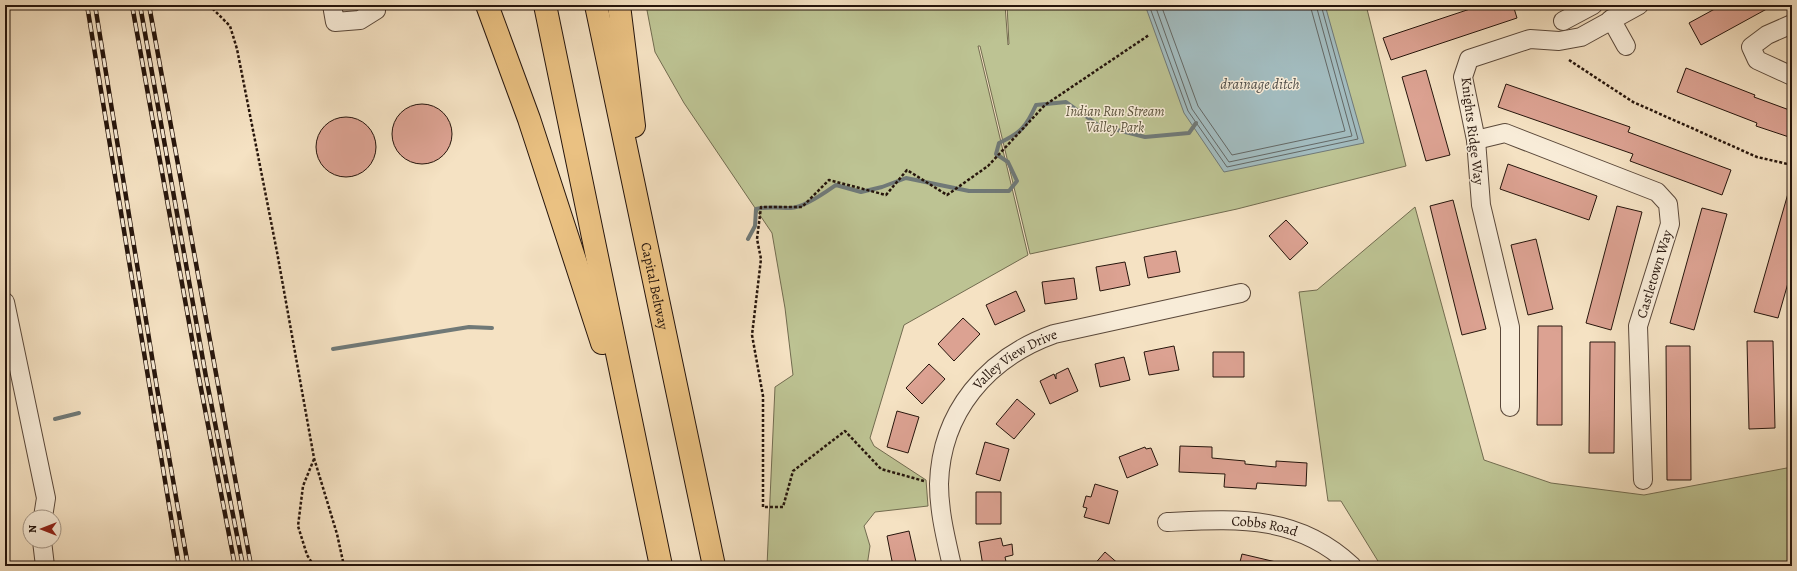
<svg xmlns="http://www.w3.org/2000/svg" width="1797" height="571" viewBox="0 0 1797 571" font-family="Alegreya,serif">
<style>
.green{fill:#bdc393;stroke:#726c50}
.water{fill:#a2bbbe;stroke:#707977}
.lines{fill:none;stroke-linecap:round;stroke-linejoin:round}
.shore{stroke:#646865;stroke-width:1}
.stream{stroke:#707977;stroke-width:4}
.building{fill:#dca292;stroke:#26150c}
.minor-casing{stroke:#5a483a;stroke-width:20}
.highway-casing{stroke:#26150c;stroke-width:24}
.path{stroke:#26150c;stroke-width:2.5;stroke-dasharray:3 2;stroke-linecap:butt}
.minor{stroke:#f8ecd8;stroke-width:18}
.highway{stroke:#eac182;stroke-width:22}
.rail-casing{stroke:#26150c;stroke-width:4.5}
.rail{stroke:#f8ecd8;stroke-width:3;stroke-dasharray:9;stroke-linecap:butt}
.labels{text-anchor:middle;stroke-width:3;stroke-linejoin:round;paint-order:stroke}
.park-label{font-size:14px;font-style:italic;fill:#5b523b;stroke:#f8ecd8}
.street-label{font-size:14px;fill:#26150c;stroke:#f8ecd8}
.water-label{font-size:15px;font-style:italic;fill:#514f4a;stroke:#f8ecd8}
</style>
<rect width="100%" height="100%" fill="#f5e2c3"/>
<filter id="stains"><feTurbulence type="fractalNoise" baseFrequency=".005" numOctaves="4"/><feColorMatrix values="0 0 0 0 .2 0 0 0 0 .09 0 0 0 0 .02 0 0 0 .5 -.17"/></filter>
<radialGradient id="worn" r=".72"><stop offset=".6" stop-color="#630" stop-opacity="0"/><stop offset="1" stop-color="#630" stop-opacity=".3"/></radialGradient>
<path class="green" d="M646 5H1005L1008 45 1009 44 1007 5H1366L1406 166 1237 209 1030 254 980 46H978L1028 255 904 325 870 438 874 446 926 480 928 506 875 512 864 526 870 546 867 566H767L775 387 793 375 785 308 772 233 684 103 655 52Z
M1415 207 1484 460 1551 483 1644 495 1792 467V566H1381L1341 501H1328L1299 292 1317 290Z"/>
<path class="water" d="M1145 5H1325L1364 143 1224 172 1184 113Z"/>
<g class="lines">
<path class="shore" d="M1149 5 1188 111 1227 167 1358 139 1321 5
M1155 5 1192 109 1229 162 1352 136 1316 5
M1161 5 1198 106 1232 155 1345 131 1310 5"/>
<path class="stream" d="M748 239 755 226 756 209C770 206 778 208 791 208 804 208 826 192 836 185L861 192 882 187 906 178 969 191H1009L1017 181 1008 162 996 154 999 143C1021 133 1026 127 1036 105L1066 102 1098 125 1145 137 1189 133 1196 123
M333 349 469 327 492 328
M55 419 79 413"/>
</g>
<path class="building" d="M1482 5H1513L1517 18 1391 60 1383 38Z
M1722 5H1774L1701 45 1689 23Z
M1686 68 1755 95 1754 97 1792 111V138L1756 126 1757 123 1677 92Z
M1426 70 1450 155 1426 161 1402 77Z
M1506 84 1630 127 1628 132 1731 170 1722 195 1630 161 1633 154 1498 107Z
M392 134a30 30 0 1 1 60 0a30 30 0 1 1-60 0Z
M316 147a30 30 0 1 1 60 0a30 30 0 1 1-60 0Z
M1508 164 1597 196 1589 220 1500 189Z
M1789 190H1792V269L1778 318 1754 312Z
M1453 200 1486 329 1462 335 1430 206Z
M1617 206 1642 212 1611 330 1586 323Z
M1702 208 1727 214 1694 330 1670 323Z
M1286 220 1308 243 1290 260 1269 236Z
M1536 239 1553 309 1528 315 1511 245Z
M1176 251 1180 272 1148 278 1144 257Z
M1125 262 1130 285 1100 291 1096 267Z
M1074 278 1077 299 1045 304 1042 282Z
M1016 291 1025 311 995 325 986 305Z
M963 318 980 334 954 361 938 344Z
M1538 326H1562V425H1537Z
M1747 341H1773L1775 428 1749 429Z
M1590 342H1615L1614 453H1589Z
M1174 346 1179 370 1149 375 1144 352Z
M1666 346H1690L1691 480H1667Z
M1213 352H1244V377H1213Z
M1124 357 1130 380 1100 387 1095 364Z
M929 364 945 379 922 404 906 388Z
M1068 368 1078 391 1050 404 1040 381 1054 374 1056 379V374Z
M1017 399 1035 414 1014 439 996 424Z
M897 411 919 417 908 453 887 447Z
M985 442 1009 449 1000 481 976 474Z
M1180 446 1212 447V458L1245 461V464L1276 467V461L1307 463 1306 486 1257 483 1256 489 1224 487 1225 474 1179 472Z
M1145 447 1146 449 1151 448 1158 465 1127 478 1119 457Z
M1095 484 1118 491 1109 524 1084 517 1087 508 1083 507 1086 496 1091 497Z
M976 492H1001V524H976Z
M909 531 916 562 893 566 887 536Z
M1001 538 1003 546 1012 544 1013 555 1005 557 1007 566H983L979 542Z
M1105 552 1121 566H1093Z
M1242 554 1276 562V566H1239Z"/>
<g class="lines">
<defs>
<g id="minor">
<path d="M332 5 335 22 360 20 376 10 375 5"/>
<path d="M1611 19 1626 46"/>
<path d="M1563 21 1593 5"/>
<path d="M1792 24 1767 35 1751 47 1757 60 1792 76"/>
<path d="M1476 140 1505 133 1657 192 1668 204 1670 224 1638 326 1643 480"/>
<path d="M5 302 46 498 43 517"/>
<path d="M1510 407V327L1481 205 1476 140 1463 77 1469 59 1530 39 1559 41 1581 37 1639 5"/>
<path id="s1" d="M1167 522C1236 519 1297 514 1352 566"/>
<path d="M42 541 45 566"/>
<path id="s2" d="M952 566C946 539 939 512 939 484 941 412 987 358 1054 334L1241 293"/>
</g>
<g id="highway">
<path d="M487 5 529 119 602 343"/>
<path d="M545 5 661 566"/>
<path id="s3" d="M596 5 714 566"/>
<path d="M619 5 634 126"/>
</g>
</defs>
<use href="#minor" class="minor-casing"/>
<use href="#highway" class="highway-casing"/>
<path class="path" d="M209 5 230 26 237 49 277 252 314 458 337 534 344 566
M1569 60 1633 102 1757 157 1792 165
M314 459 303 486 298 526 307 555 314 566
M924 481 881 469 845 431 793 471 783 507H763V396L752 335 761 259 757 239 761 207H802L829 180 886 195 907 170 947 195 988 166 1045 105 1149 35"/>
<use href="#minor" class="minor"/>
<use href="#highway" class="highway"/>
<defs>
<path id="rail" d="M87 5 179 566
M95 5 157 388 188 566
M132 5 199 378 235 566
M140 5 206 377 243 566
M149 5 251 566"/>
</defs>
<use href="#rail" class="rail-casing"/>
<use href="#rail" class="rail"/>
</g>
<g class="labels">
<g class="park-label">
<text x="1115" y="116">Indian Run Stream<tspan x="1115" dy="16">Valley Park</tspan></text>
</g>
<g class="street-label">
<text transform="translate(1473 131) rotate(83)" y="5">Knights Ridge Way</text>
<text transform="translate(1654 274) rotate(-73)" y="5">Castletown Way</text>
<text dy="5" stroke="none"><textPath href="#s3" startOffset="287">Capital Beltway</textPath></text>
<text dy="5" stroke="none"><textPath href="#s2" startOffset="238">Valley View Drive</textPath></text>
<text dy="5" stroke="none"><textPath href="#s1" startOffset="98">Cobbs Road</textPath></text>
</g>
<g class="water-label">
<text x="1260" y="89">drainage ditch</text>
</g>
</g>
<rect width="1797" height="571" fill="none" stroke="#f5e2c3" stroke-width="20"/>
<rect x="6" y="6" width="1785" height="559" fill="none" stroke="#26150c" stroke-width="2"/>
<rect x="10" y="10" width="1777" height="551" fill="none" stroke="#26150c"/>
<g transform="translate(42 529) rotate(270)"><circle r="19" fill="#f8ecd8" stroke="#a49686"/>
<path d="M0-3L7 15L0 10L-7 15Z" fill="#8f2418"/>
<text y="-6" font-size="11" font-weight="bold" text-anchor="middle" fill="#26150c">N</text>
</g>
<rect width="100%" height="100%" filter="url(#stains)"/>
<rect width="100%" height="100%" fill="url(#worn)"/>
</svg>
